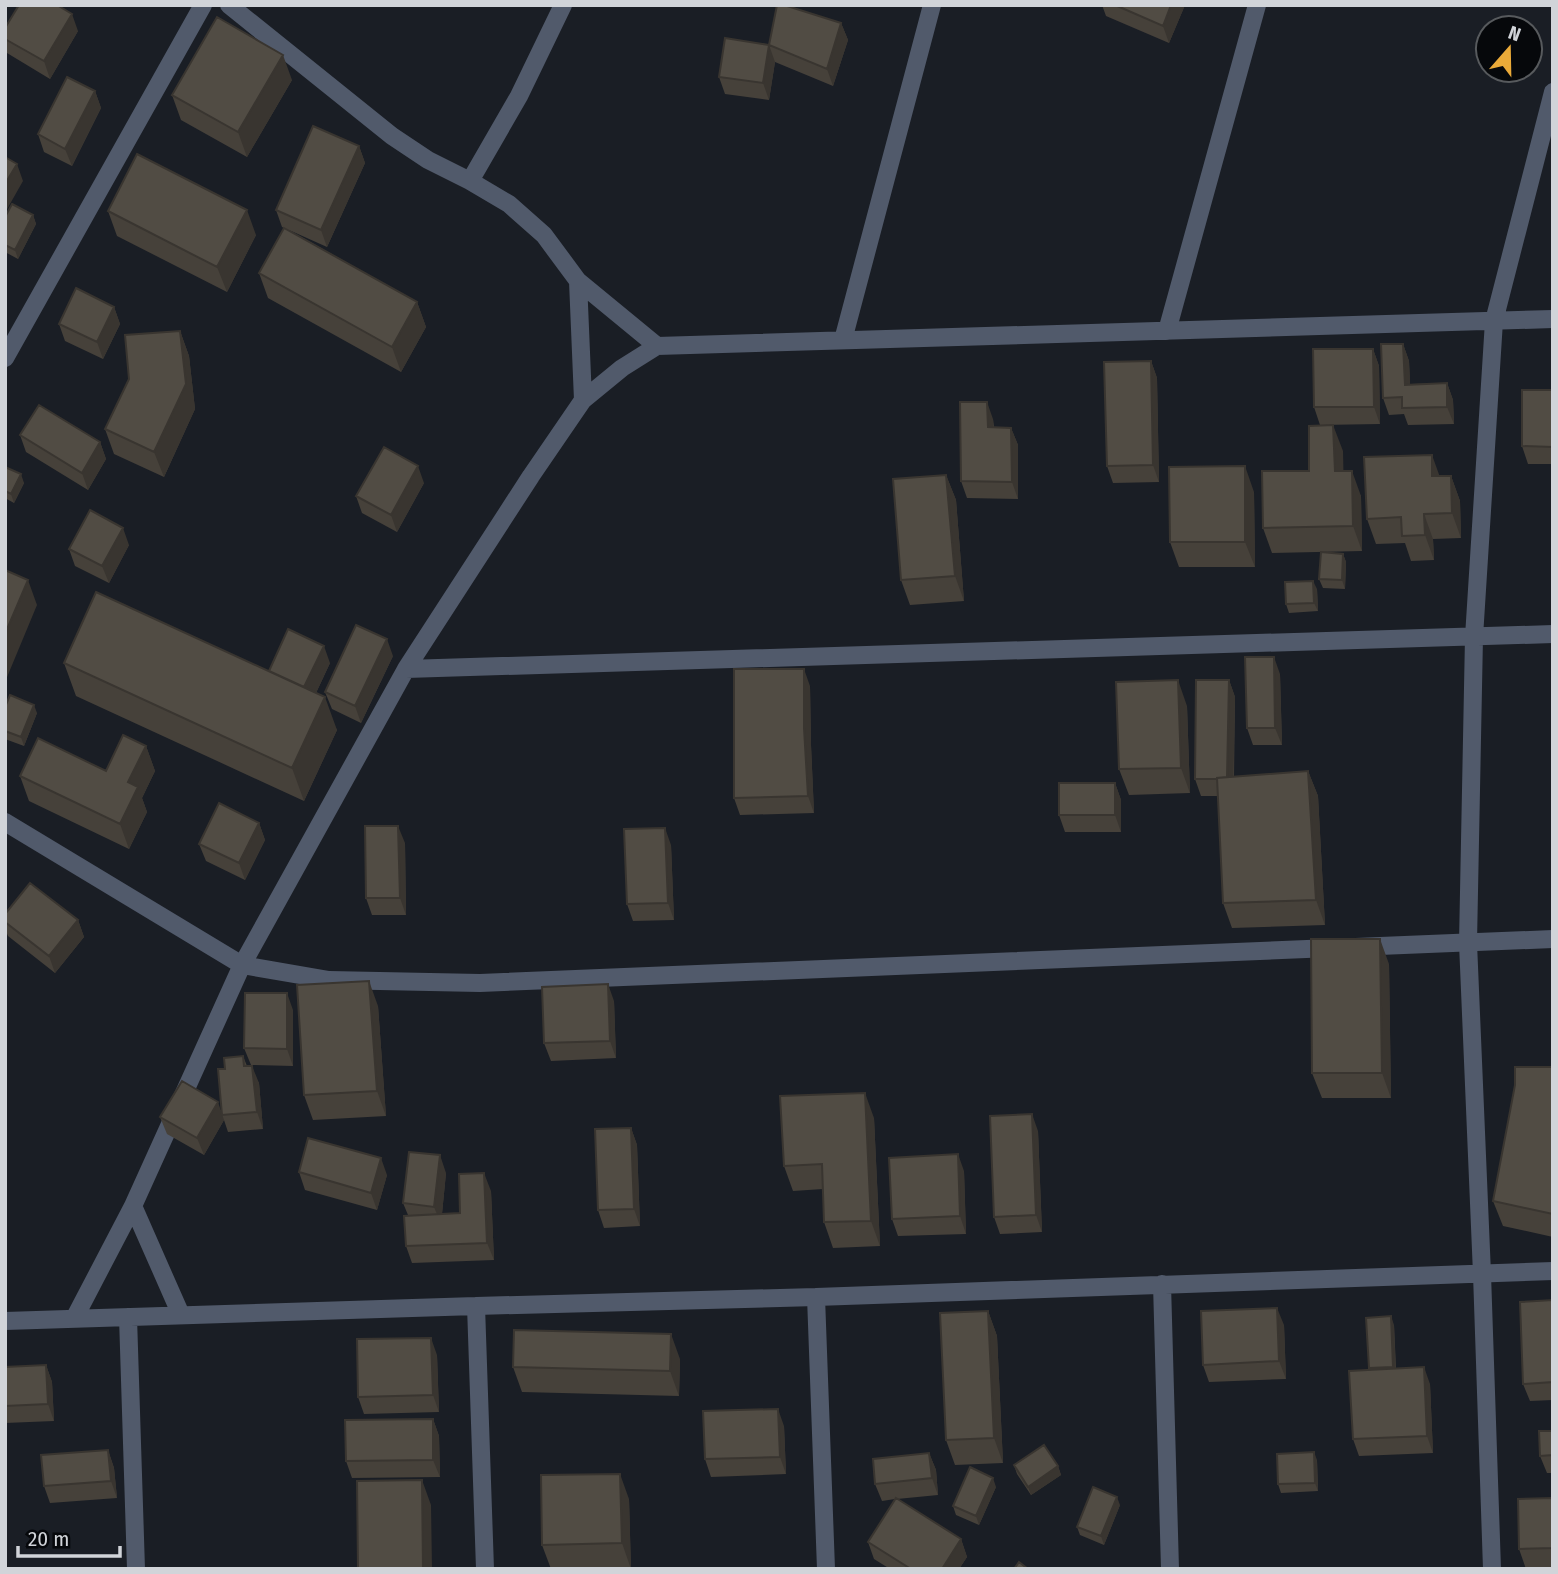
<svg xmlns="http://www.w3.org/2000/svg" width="1558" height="1574" viewBox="0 0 1558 1574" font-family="'Fira Sans Condensed',sans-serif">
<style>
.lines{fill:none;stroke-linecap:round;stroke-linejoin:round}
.minor{stroke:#515a6b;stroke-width:18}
.wall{fill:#46413a}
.shaded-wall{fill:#393530}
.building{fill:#514c44;stroke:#393530;stroke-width:2}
</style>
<rect width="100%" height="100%" fill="#1a1e25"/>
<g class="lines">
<path class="minor" d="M229 5 392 136 428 160 470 181 509 204 544 235 578 281 657 346
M470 181 519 96 563 5
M578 281 583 400
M1167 331 1257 5
M843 340 932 5
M5 358 203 5
M406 669 1553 634
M5 822 242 965 329 980 480 983 1553 939
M133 1206 181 1315
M1162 1284 1170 1569
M816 1297 826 1569
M476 1306 485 1569
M128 1317 136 1569
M74 1319 133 1206 242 965 406 669 531 476 583 400 622 368 657 346 1553 319
M5 1321 476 1306 816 1297 1553 1271
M1492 1569 1482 1274 1468 943 1474 637 1494 321 1553 92"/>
</g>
<path class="wall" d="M1102 5H1185L1169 43 1106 16Z
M841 23 848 40 833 86 775 62 769 100 725 94 719 77 769 45Z
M5 28 78 31 50 79 7 53 5 49Z
M292 80 247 157 181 120 172 95Z
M95 91 101 108 72 166 44 152 38 134Z
M359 146 365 163 327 247 289 230 417 302 426 327 401 372 268 298 259 273 284 228 282 227 276 210Z
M108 211 256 235 227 292 117 236Z
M33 215 36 224 18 259 5 252V217Z
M114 307 120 324 103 359 65 341 59 324Z
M180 331 189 356 195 409 164 477 114 454 105 429Z
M1403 344 1409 361 1410 384 1447 383 1453 400 1454 424 1408 425 1404 414 1389 415 1383 398Z
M1373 349 1379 366 1380 424 1320 425 1314 407Z
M1151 361 1157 378 1159 482 1113 483 1107 466Z
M1553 390V464H1528L1522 446Z
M993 419 994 427 1011 428 1018 445V499L967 498 961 481Z
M20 435 100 442 106 459 88 490 26 452Z
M1343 451V471L1361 496 1362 551 1272 553 1263 528 1309 471Z
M5 467 24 483 14 503 5 498Z
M946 475 956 500 964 601 910 605 901 580Z
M1440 476H1451L1460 501 1461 538 1433 539 1434 560 1411 561 1405 543 1376 544 1367 519Z
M424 483 397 532 362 513 356 496Z
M1254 492 1255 567H1179L1170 542Z
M129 545 109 583 75 566 69 549Z
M1343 554 1346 562 1345 589 1323 588 1319 579Z
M1317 589 1318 611 1289 613 1286 604Z
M393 656 361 723 332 709 325 692Z
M64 663 269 671 330 663 316 693 337 730 304 801 76 696Z
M1280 674 1282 745H1253L1247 728Z
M1229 680 1235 697 1234 777 1308 771 1318 796 1325 925 1232 928 1223 903 1218 796H1201L1195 779Z
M810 686 811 745 814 813 740 815 734 798Z
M1187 706 1190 793 1129 795 1119 769Z
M5 707 37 713 24 746 5 739Z
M146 746 155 771 142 798 147 812 129 849 29 801 20 776 106 771Z
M1115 783 1121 800V832H1065L1059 815Z
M259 823 265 840 245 880 206 861 199 844Z
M405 843 406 915H372L366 898Z
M671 845 674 920 633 921 627 904Z
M5 914 78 920 84 937 55 973 8 936 5 929Z
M1389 964 1391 1098H1322L1312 1073Z
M614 1001 616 1058 551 1061 544 1043Z
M378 1006 386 1116 313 1120 304 1095Z
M293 1010V1066L251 1065 244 1048Z
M243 1056 247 1066 259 1083 263 1129 228 1132 224 1120 204 1155 167 1134 160 1117 221 1110 225 1069Z
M1553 1067V1237L1503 1226 1493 1201Z
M874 1118 880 1246 833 1248 824 1222 823 1189 793 1191 784 1166Z
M631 1128 637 1145 640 1226 604 1228 598 1210Z
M1038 1131 1042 1232 1000 1234 994 1217Z
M964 1171 966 1234 898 1236 892 1219Z
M299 1172 387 1175 377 1210 305 1190Z
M446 1173 442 1214 460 1213 491 1191 494 1260 412 1263 406 1246 408 1215 403 1203Z
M1553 1300V1400L1530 1401 1523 1384Z
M988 1311 997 1336 1003 1463 955 1465 946 1440Z
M1284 1325 1286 1379 1209 1382 1203 1365Z
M1394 1325 1396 1368 1430 1384 1433 1453 1359 1456 1353 1439 1369 1370V1368Z
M437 1355 439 1412 364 1414 358 1397Z
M680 1359 679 1396 522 1392 513 1367Z
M46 1365 52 1382 54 1421 5 1423V1367Z
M433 1419 439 1436 440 1477 352 1478 346 1461Z
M784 1426 786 1474 711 1477 705 1459Z
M1553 1431V1473H1547L1540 1456Z
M108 1450 114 1468 117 1498 50 1503 44 1486Z
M929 1453 936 1470 938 1495 897 1499 961 1539 967 1557 959 1569H890L874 1559 868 1542 895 1499 882 1501 875 1484Z
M1317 1460 1318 1491 1281 1493 1278 1484Z
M1014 1465 1058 1466 1061 1475 1031 1495 1017 1474Z
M996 1487 979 1525 956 1515 953 1506Z
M1553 1498V1569H1526L1519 1549Z
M629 1499 631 1569H551L542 1545Z
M1120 1505 1104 1545 1080 1535 1077 1527Z"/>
<path class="shaded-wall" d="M1171 5H1185L1169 43 1163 26Z
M72 14 78 31 50 79 44 61Z
M841 23 848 40 833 86 827 69Z
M769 45 775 62 769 100 763 83Z
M283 55 292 80 247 157 238 132Z
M95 91 101 108 72 166 65 149Z
M359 146 365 163 327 247 321 230Z
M17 164 23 181 6 211 5 184Z
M247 210 256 235 227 292 217 267Z
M33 215 36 224 18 259 15 250Z
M417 302 426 327 401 372 392 347Z
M114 307 120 324 103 359 97 342Z
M180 331 189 356 195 409 164 477 154 452Z
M1403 344 1409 361 1411 402 1405 385Z
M1373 349 1379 366 1380 424 1374 407Z
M1151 361 1157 378 1159 482 1153 465Z
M1447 383 1453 400 1454 424 1447 407Z
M987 402 993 419 994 444 988 427Z
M1333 425 1343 451 1344 496 1335 471Z
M1011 428 1018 445V499L1012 482Z
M100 442 106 459 88 490 82 473Z
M1432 455 1441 480 1432 476Z
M418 466 424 483 397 532 391 515Z
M1245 466 1254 492 1255 567 1245 542Z
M1352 471 1361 496 1362 551 1353 526Z
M21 474 24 483 14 503 11 494Z
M946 475 956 500 964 601 955 576Z
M1451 476 1460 501 1461 538 1452 513Z
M1424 514 1433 539 1434 560 1425 535Z
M123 528 129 545 109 583 102 566Z
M1343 554 1346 562 1345 589 1342 580Z
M28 580 37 605 5 682V634Z
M1313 581 1317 589 1318 611 1314 603Z
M387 639 393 656 361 723 355 706Z
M324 646 330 663 309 708 302 691Z
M1274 657 1280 674 1282 745 1275 728Z
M804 669 810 686 811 745 814 813 808 796 804 728Z
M1178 680 1187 706 1190 793 1181 768Z
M1229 680 1235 697 1233 797 1227 780Z
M325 697 337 730 304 801 292 768Z
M34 705 37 713 24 746 21 737Z
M146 746 155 771 142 798 147 812 129 849 120 824 128 782Z
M1308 771 1318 796 1325 925 1316 900Z
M1115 783 1121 800V832L1115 815Z
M259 823 265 840 245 880 239 863Z
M398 826 405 843 406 915 400 898Z
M665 828 671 845 674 920 668 903Z
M78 920 84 937 55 973 49 956Z
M1380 939 1389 964 1391 1098 1382 1073Z
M369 981 378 1006 386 1116 377 1091Z
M608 984 614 1001 616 1058 610 1041Z
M287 993 293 1010V1066L287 1049Z
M252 1066 259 1083 263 1129 257 1112Z
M865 1093 874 1118 880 1246 871 1221Z
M218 1102 224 1120 204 1155 197 1138Z
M1032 1114 1038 1131 1042 1232 1036 1215Z
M631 1128 637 1145 640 1226 634 1209Z
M958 1154 964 1171 966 1234 960 1216Z
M440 1155 446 1173 441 1224 434 1207Z
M381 1158 387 1175 377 1210 371 1193Z
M484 1173 491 1191 494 1260 487 1243Z
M1277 1308 1284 1325 1286 1379 1279 1361Z
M988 1311 997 1336 1003 1463 994 1438Z
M1391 1316 1394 1325 1396 1376 1393 1367Z
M671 1334 680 1359 679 1396 670 1371Z
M431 1338 437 1355 439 1412 433 1395Z
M46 1365 52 1382 54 1421 48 1404Z
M1424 1367 1430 1384 1433 1453 1427 1436Z
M778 1409 784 1426 786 1474 780 1457Z
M433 1419 439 1436 440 1477 433 1460Z
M108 1450 114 1468 117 1498 111 1481Z
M1314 1452 1317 1460 1318 1491 1315 1483Z
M929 1453 936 1470 938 1495 932 1478Z
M1058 1466 1061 1475 1031 1495 1028 1487Z
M620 1474 629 1499 631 1569 622 1543Z
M993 1478 996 1487 979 1525 976 1516Z
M422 1480 431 1505 432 1569 423 1568Z
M1117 1497 1120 1505 1104 1545 1101 1536Z
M961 1539 967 1557 959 1569H942Z"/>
<path class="building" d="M19 5H57L72 14 44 61 5 39V28Z
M777 5H784L841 23 827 69 769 45Z
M1115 5H1171L1163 26Z
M217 17 283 55 238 132 172 95Z
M725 38 769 45 763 83 719 77Z
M67 77 95 91 65 149 38 134Z
M313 126 359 146 321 230 276 210Z
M137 154 247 210 217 267 108 211Z
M5 157 17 164 5 184Z
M12 204 33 215 15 250 5 245V217Z
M284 228 417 302 392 347 259 273Z
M76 288 114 307 97 342 59 324Z
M180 331 186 384 154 452 105 429 129 379 125 335Z
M1381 344H1403L1405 385 1447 383V407L1402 408V397L1383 398Z
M1313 349H1373L1374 407H1314Z
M1151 361 1153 465 1107 466 1104 362Z
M1522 390H1553V447L1522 446Z
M960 402H987L988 427 1011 428 1012 482 961 481Z
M39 405 100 442 82 473 20 435Z
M1333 425 1335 471H1352L1353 526 1263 528 1262 471H1309V426Z
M384 447 418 466 391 515 356 496Z
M1432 455V476H1451L1452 513 1424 514 1425 535 1402 536 1401 517 1367 519 1364 457Z
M1245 466V542H1170L1169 467Z
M5 467 21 474 11 494 5 491Z
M946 475 955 576 901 580 893 479Z
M90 510 123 528 102 566 69 549Z
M1321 552 1343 554 1342 580 1319 579Z
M5 570 28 580 5 634Z
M1313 581 1314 603 1286 604 1285 582Z
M96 592 325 697 292 768 64 663Z
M356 625 387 639 355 706 325 692Z
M288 629 324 646 304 687 269 671Z
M1245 657H1274L1275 728H1247Z
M734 669H804V728L808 796 734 798Z
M1178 680 1181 768 1119 769 1116 682Z
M1196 680H1229L1227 777 1217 778V779H1195Z
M10 695 34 705 21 737 5 731V707Z
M123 735 146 746 128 782 138 787 120 824 20 776 38 738 106 771Z
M1308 771 1316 900 1223 903 1217 778Z
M1059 783H1115V815H1059Z
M219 803 259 823 239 863 199 844Z
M365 826H398L400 898H366Z
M665 828 668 903 627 904 624 829Z
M30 883 78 920 49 956 5 922V914Z
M1311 939H1380L1382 1073H1312Z
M369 981 377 1091 304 1095 297 985Z
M608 984 610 1041 544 1043 542 987Z
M245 993H287V1049L244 1048Z
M243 1056 244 1066H252L257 1112 222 1115 218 1069H225L224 1058Z
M1515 1067H1553V1214L1493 1201 1515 1085Z
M182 1081 218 1102 197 1138 160 1117Z
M865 1093 871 1221 824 1222 822 1164 784 1166 780 1096Z
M1032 1114 1036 1215 994 1217 990 1116Z
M631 1128 634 1209 598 1210 595 1129Z
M308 1138 381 1158 371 1193 299 1172Z
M409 1152 440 1155 434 1207 403 1203Z
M958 1154 960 1216 892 1219 889 1158Z
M484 1173 487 1243 406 1246 404 1216 460 1213 459 1174Z
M1553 1300V1382L1523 1384 1520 1302Z
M1277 1308 1279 1361 1203 1365 1201 1311Z
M988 1311 994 1438 946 1440 940 1313Z
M1391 1316 1393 1367 1369 1368 1366 1318Z
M514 1330 671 1334 670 1371 513 1367Z
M431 1338 433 1395 358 1397 357 1339Z
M46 1365 48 1404 5 1406V1367Z
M1424 1367 1427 1436 1353 1439 1349 1371Z
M778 1409 780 1457 705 1459 703 1411Z
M433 1419V1460L346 1461 345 1420Z
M1539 1431H1553V1455L1540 1456Z
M1044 1445 1058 1466 1028 1487 1014 1465Z
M108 1450 111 1481 44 1486 41 1455Z
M1314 1452 1315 1483 1278 1484 1277 1454Z
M929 1453 932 1478 875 1484 873 1459Z
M970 1467 993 1478 976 1516 953 1506Z
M620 1474 622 1543 542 1545 541 1475Z
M422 1480 423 1568 358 1569 357 1481Z
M1093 1487 1117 1497 1101 1536 1077 1527Z
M896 1498 961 1539 942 1569H911L868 1542Z
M1553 1498V1548L1519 1549 1518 1499Z
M1019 1562 1028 1569H1014Z"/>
<rect width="1558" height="1574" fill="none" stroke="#d1d4d9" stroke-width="14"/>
<g transform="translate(1509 49) rotate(20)"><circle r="33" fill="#06080b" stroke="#575a5d" stroke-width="2"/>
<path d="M0-5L12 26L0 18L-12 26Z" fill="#eaaa39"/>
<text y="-10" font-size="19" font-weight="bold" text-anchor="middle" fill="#d1d4d9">N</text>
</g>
<path d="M18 1546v10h102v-10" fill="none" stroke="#d1d4d9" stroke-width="3.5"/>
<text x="28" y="1546" font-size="21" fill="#d1d4d9" stroke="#06080b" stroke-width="5" paint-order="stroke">20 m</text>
</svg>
